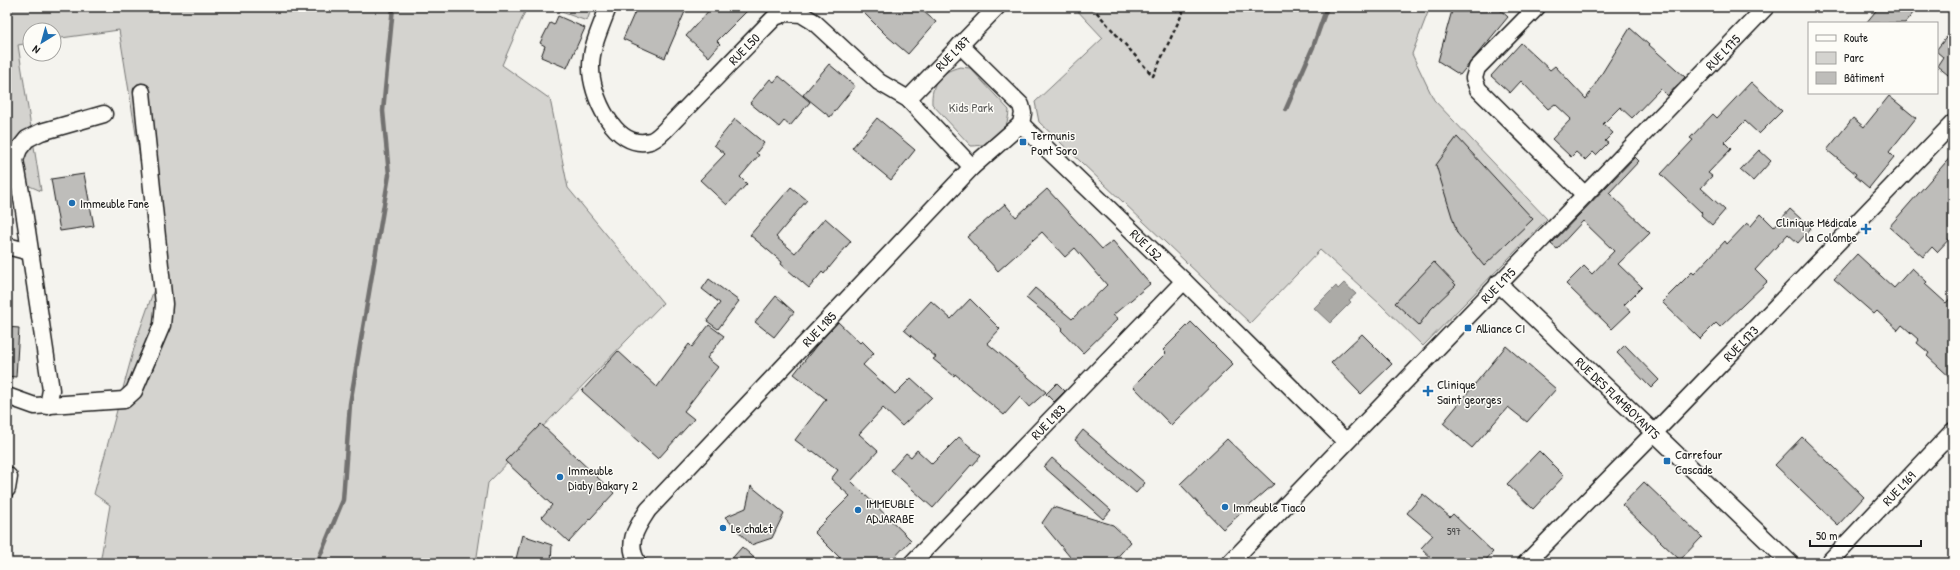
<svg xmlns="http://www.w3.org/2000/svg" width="1960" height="570" viewBox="0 0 1960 570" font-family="'Patrick Hand',sans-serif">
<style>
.green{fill:#d4d3cf;stroke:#787876}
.water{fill:#abaaa6;stroke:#72716f}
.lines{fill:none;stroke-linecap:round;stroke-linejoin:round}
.stream{stroke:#72716f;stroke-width:4.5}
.building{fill:#bebdba;stroke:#1c1c1c}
.minor-casing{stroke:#1c1c1c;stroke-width:19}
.path{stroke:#1c1c1c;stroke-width:2.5;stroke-dasharray:4 3;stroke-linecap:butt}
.minor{stroke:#fdfcf7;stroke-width:16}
.poi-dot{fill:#1f6fb2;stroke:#fdfcf7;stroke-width:1.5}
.labels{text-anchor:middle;stroke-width:3;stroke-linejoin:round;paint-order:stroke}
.number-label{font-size:11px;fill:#444}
.street-label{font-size:13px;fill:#1c1c1c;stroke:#fdfcf7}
.park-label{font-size:13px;fill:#5c5c5b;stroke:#fdfcf7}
.poi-label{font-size:13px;fill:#1c1c1c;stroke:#fdfcf7;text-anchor:start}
</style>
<rect width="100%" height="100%" fill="#f4f3ee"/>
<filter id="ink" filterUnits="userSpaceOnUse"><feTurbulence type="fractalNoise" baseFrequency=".025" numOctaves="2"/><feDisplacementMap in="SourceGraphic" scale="8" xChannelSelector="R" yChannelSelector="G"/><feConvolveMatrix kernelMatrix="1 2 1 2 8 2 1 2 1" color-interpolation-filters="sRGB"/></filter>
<g filter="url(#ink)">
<path class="green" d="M7 7H527L502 65 550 99 568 188 663 303 488 483 476 563H100L110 505 94 494 136 341 159 275 119 30 54 39V30H30V43L18 45 41 191 7 176Z
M547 7H592L587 21Z
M1074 7H1430L1412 54 1434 100 1547 219 1423 346 1380 304 1320 250 1250 323 1039 122 1035 102 1103 38Z
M960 67 970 68 1009 110C1008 133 994 146 971 146L932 104C931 83 940 72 960 67Z"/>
<path class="water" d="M1344 283 1356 294 1349 300 1351 302 1330 323 1314 308 1336 286 1338 289Z"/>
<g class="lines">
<path class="stream" d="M1286 109 1313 47 1327 7
M317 563 343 500 350 404 389 175 383 111 393 7"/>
</g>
<path class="building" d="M637 7H687L665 58 623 39Z
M712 7H751L717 41 720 44 709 57 686 36Z
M858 7H918L936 22 908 54 887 36Z
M1453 7H1497L1508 17 1460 75 1438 61Z
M1879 7H1918L1905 23H1866Z
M558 16 585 28 567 68 541 57 545 46 540 43 550 23 554 25Z
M1630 28 1685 77 1667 96 1660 89 1632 118 1620 107 1603 124 1613 133 1605 141 1608 143 1596 155 1593 152 1585 160 1576 152 1571 157 1552 139 1571 119 1555 104 1548 109 1521 81 1510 93 1491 76 1521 43 1550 70 1555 66 1586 99Z
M1953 29V79L1937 66 1943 57 1937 52V49Z
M829 64 855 86 830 117 803 95Z
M779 76 810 102 790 126 784 121 779 127 750 103 770 79 774 82Z
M1751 82 1782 111 1759 134 1745 121 1724 142 1731 149 1708 173 1712 176 1701 188 1725 210 1712 225 1701 215 1702 213 1661 174 1693 140 1690 138 1713 114 1717 118Z
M1889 96 1916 118 1889 152 1894 157 1869 188 1855 176 1856 174 1827 150 1853 118 1864 127Z
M877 118 915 150 891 180 852 148Z
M735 119 764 143 756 153 759 155 740 177 747 184 727 205 700 180 725 154 714 145Z
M1457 137 1533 219 1484 266 1457 233 1436 165Z
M1759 150 1771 161 1753 181 1740 170Z
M1953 154V235L1937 252 1932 247 1923 257 1889 227Z
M1635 157 1639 161 1609 193 1650 233 1618 264 1642 287 1624 305 1631 311 1612 329 1566 284 1584 266 1592 274 1614 251 1583 221 1557 249 1551 244Z
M84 174 94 226 60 231 51 179Z
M791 187 807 200 776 237 795 253 825 218 851 241 824 274 822 272 809 288 781 264 782 262 750 235Z
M1047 189 1102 249 1113 241 1150 284 1113 315 1118 319 1083 353 1061 330 1063 328 1026 298 1035 288 1072 319 1107 285 1075 248 1065 257 1042 232 998 271 967 237 1005 204 1016 217Z
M1790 209 1811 228 1798 243 1788 234 1755 270 1767 282 1720 327 1716 323 1700 339 1662 302 1692 272 1694 274 1725 241 1727 244 1747 223 1751 226 1761 214 1774 227Z
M1857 254 1894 288 1912 268 1927 282 1925 284 1946 303 1953 295V380L1927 356 1929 353 1917 343 1919 340 1902 325 1898 330 1877 311 1874 314 1834 279Z
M1434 262 1456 285 1431 309 1419 325 1395 303Z
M709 279 739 301 718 329 707 321 720 303 702 289Z
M776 296 794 312 774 337 755 322Z
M970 299 1000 329 987 343 1046 392 1029 407 1020 397 1004 415 955 374 954 376 933 359 936 357 904 330 931 301 951 319Z
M838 322 860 343 862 341 874 353 863 365 895 394 911 378 932 397 902 426 883 408 859 434 878 451 851 481 911 540 889 563H845L814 532 850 496 831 479 838 470 813 451 811 452 795 440 826 399 794 374 816 346Z
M1191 322 1233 364 1171 425 1133 386 1166 353 1163 350Z
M709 325 724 336 707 358 718 367 684 411 694 419 658 459 582 391 618 351 657 387 689 344 692 347Z
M7 327 19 328 16 377 7 376Z
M1362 334 1392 364 1361 394 1331 363Z
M1625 345 1659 380 1651 388 1617 353Z
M1506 346 1556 389 1527 422 1508 407 1472 448 1443 423Z
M1057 383 1065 391 1054 402 1046 394Z
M541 424 614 493 569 542 542 517 552 505 505 461Z
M1083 430 1145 483 1136 493 1075 440Z
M959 437 981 456 972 466 971 465 933 508 891 470 906 453 911 457 917 450 932 464Z
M1802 437 1864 497 1838 525 1775 465Z
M1227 439 1274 484 1223 529 1180 484Z
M1539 451 1564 476 1533 509 1507 484Z
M1052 458 1111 510 1103 519 1044 467Z
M1644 482 1702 537 1680 560 1622 505Z
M751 486 784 513 772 538 751 545 725 517 746 508Z
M1423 494 1450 517 1453 514 1493 552 1483 563H1437L1421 548 1433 535 1407 513Z
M1053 507 1113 525 1131 542 1112 563H1075L1042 523Z
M522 535 552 545 551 563H515Z
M742 547 760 563H728Z"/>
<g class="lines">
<defs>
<g id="minor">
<path id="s1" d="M608 7C602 25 591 46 591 66 590 94 615 151 650 141 655 140 661 134 665 130L775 17 786 13 801 14 814 22 879 82 908 99 972 167"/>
<path d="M1537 7 1477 68 1474 78 1478 89 1585 195"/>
<path d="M960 45 1021 105 1023 113 1021 124"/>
<path id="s2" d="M908 99 997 7"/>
<path id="s3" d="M1021 124 1184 281 1346 442"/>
<path d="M7 246 30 252"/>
<path id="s4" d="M1498 283 1790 563"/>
<path d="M7 396 35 406 124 400 134 391 162 325 164 304 142 92"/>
<path d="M48 406 51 390 23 204 15 160 19 149 27 139 41 132 104 114"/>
<path d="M7 475 9 477 7 489"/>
<path id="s5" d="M638 563C625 543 637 527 648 510L972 167 1021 124"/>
<path id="s6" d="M912 563 1184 281"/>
<path id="s7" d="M1230 563 1766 7"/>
<path id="s8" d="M1526 563 1655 432 1953 123"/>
<path id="s9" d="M1828 563 1953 431"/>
</g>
</defs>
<use href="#minor" class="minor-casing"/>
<path class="path" d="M1092 7 1153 76 1183 12 1166 7"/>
<use href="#minor" class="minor"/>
</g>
</g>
<g class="poi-dot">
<rect x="1019" y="138" width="8" height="8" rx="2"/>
<circle cx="72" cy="203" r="4"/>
<path d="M1864 223h4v4h4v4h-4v4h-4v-4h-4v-4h4z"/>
<rect x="1464" y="324" width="8" height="8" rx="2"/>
<path d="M1426 385h4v4h4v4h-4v4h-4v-4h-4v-4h4z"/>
<rect x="1663" y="457" width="8" height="8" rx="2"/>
<circle cx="560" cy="477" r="4"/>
<circle cx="1225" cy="507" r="4"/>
<circle cx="858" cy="510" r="4"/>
<circle cx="723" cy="528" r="4"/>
</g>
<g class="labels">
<g class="number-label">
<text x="1454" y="535">597</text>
</g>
<g class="street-label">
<text dy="5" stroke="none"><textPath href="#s1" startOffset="301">RUE L50</textPath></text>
<text dy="5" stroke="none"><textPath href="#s7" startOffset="710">RUE L175</textPath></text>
<text dy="5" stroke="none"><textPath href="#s2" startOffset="64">RUE L187</textPath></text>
<text dy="5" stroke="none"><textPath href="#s3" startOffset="174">RUE L52</textPath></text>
<text dy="5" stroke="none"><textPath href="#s7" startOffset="386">RUE L175</textPath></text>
<text dy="5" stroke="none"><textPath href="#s5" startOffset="307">RUE L185</textPath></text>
<text dy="5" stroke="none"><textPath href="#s8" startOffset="307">RUE L173</textPath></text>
<text dy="5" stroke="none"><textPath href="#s4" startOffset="166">RUE DES FLAMBOYANTS</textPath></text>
<text dy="5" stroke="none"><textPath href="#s6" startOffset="196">RUE L183</textPath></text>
<text dy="5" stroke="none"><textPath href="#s9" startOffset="103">RUE L169</textPath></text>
</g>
<g class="park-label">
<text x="971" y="112">Kids Park</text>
</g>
<g class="poi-label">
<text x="1031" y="140">Termunis<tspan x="1031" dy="15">Pont Soro</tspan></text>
<text x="80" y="208">Immeuble Fane</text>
<text x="1857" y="227" text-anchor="end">Clinique Médicale<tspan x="1857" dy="15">la Colombe</tspan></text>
<text x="1476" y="333">Alliance CI</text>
<text x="1437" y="389">Clinique<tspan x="1437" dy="15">Saint georges</tspan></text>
<text x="1675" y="459">Carrefour<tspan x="1675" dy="15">Cascade</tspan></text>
<text x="568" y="475">Immeuble<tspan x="568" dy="15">Diaby Bakary 2</tspan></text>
<text x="866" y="508">IMMEUBLE<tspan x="866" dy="15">ADJARABE</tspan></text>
<text x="1233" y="512">Immeuble Tiaco</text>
<text x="731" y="533">Le chalet</text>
</g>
</g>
<rect width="1960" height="570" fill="none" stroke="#fdfcf7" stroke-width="24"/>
<rect x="12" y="12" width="1936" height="546" fill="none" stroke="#1c1c1c" stroke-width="1.5" filter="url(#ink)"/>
<rect x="1808" y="22" width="130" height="72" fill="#fdfcf7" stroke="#a3a29f"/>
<rect x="1816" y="35" width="20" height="6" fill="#fdfcf7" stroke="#a3a29f"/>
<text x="1844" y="42" font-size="12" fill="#1c1c1c">Route</text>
<rect x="1816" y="52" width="20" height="12" fill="#d4d3cf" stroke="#a3a29f"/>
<text x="1844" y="62" font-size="12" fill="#1c1c1c">Parc</text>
<rect x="1816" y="72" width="20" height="12" fill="#bebdba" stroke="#a3a29f"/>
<text x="1844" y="82" font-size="12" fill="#1c1c1c">Bâtiment</text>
<g transform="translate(42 42) rotate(217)"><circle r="19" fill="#fdfcf7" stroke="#a3a29f"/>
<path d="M0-3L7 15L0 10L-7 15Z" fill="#1f6fb2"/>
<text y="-6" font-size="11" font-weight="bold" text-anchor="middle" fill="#1c1c1c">N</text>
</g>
<path d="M1810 540v6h111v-6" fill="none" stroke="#1c1c1c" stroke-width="2"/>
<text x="1816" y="540" font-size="12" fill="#1c1c1c" stroke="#fdfcf7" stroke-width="3" paint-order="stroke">50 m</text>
</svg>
